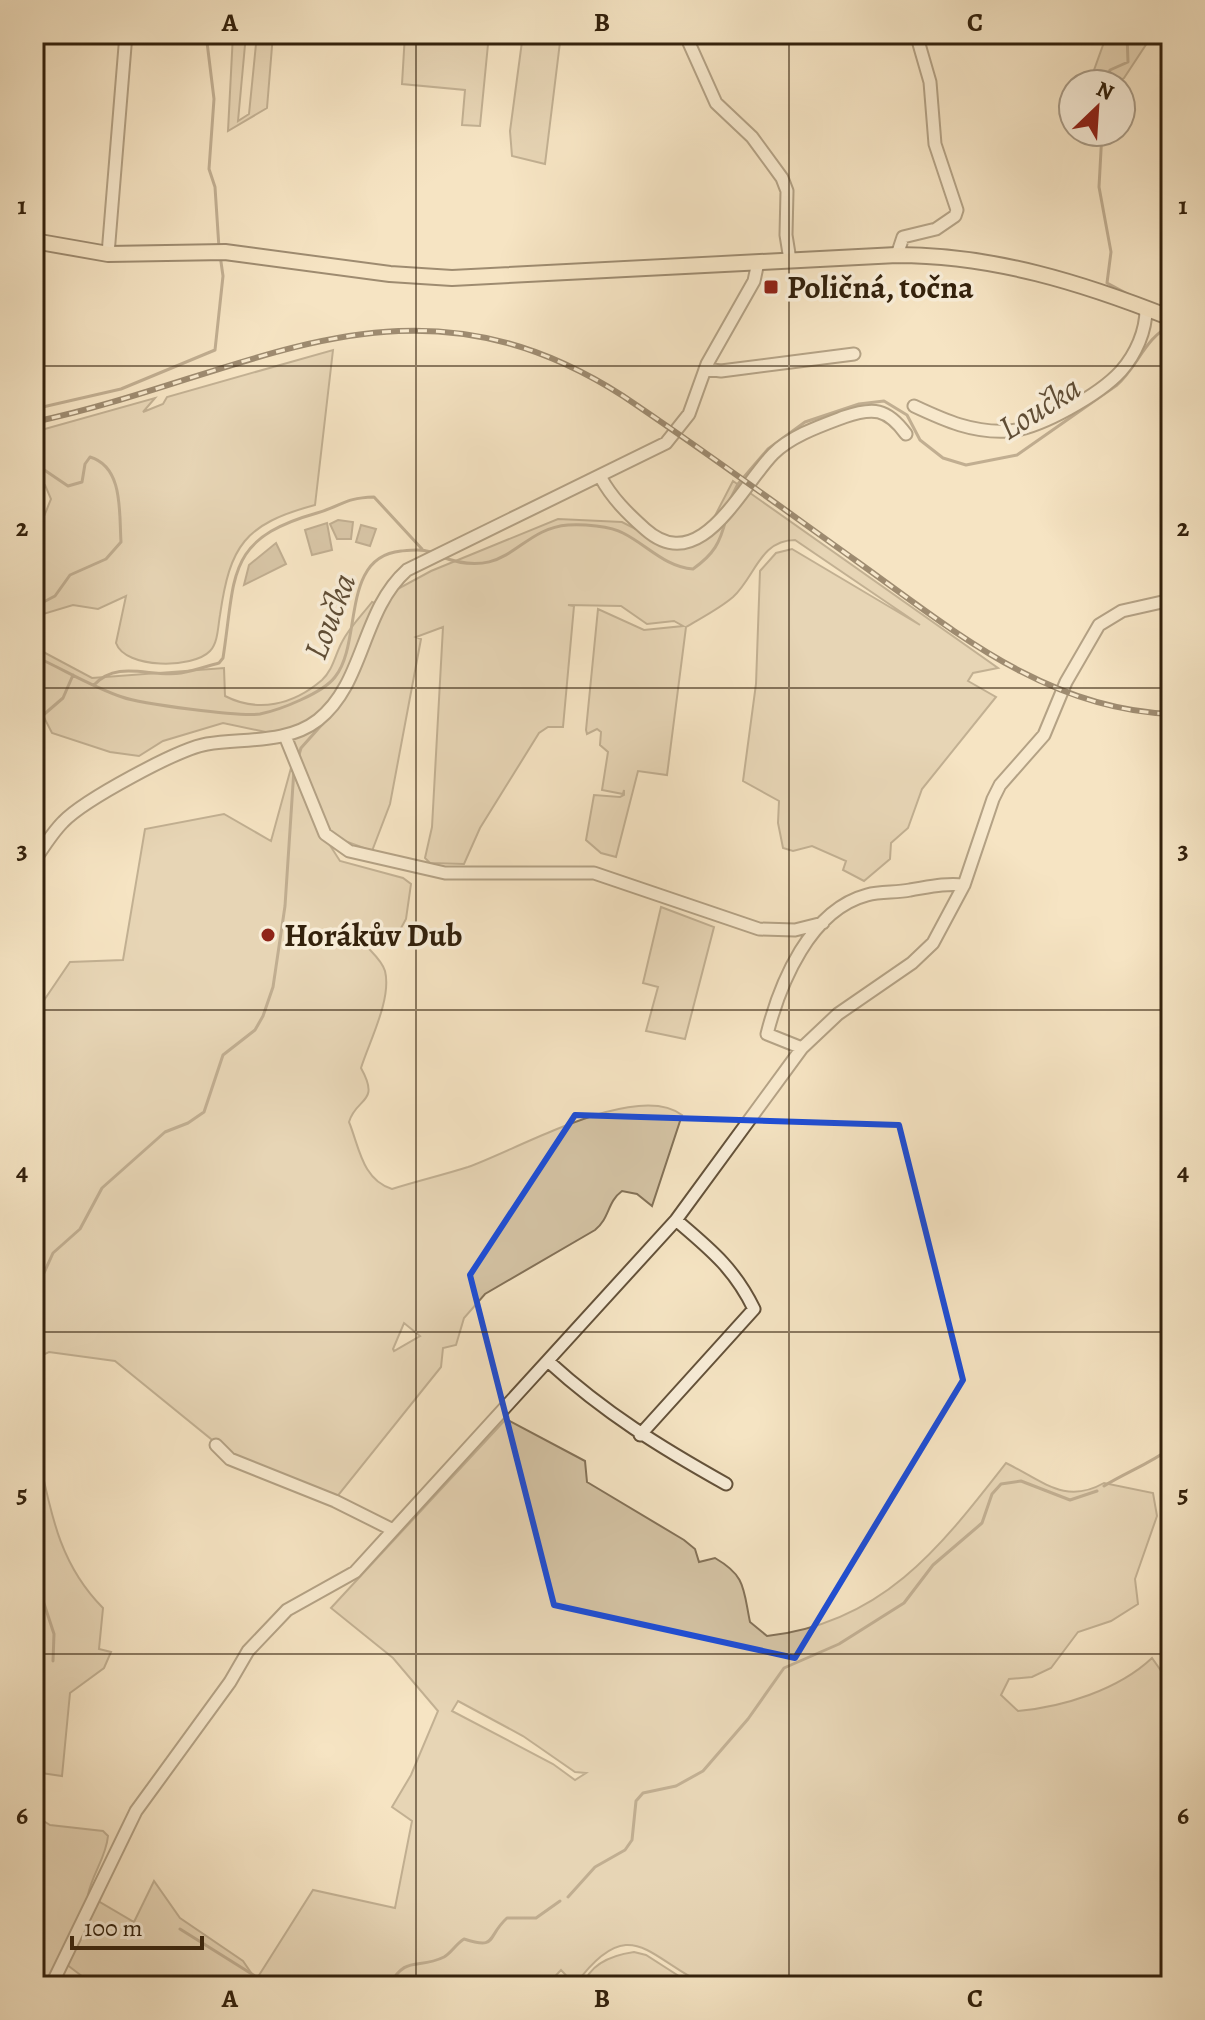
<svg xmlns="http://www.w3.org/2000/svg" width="1205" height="2020" viewBox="0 0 1205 2020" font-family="Alegreya,serif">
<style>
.green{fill:#d4c3a4;stroke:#847258;stroke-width:2;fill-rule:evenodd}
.water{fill:#b3a285;stroke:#806e55;stroke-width:2}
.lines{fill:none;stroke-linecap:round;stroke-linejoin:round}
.stream{stroke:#806e55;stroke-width:3}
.minor-casing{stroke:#64523a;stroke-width:15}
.major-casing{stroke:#33210c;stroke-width:18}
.minor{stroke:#f8edd8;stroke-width:11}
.major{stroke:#f5e4c3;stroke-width:14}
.rail-casing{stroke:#33210c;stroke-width:6}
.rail{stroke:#f8edd8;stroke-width:3;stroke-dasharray:9;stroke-linecap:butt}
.marked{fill:none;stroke:#1d4ed8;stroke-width:6;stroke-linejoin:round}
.grid{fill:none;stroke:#33210c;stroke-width:2;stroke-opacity:0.55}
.poi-dot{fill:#8f2418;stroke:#f8edd8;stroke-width:3}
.labels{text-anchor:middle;stroke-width:7;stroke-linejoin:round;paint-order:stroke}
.poi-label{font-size:32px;font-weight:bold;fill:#33210c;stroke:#f8edd8;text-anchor:start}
.water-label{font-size:34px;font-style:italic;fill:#604e36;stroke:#f8edd8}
.neatline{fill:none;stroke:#33210c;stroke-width:3}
.grid-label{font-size:26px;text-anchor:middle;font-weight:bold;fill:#33210c}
</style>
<rect width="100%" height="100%" fill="#f5e4c3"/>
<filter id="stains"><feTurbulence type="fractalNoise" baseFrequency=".0025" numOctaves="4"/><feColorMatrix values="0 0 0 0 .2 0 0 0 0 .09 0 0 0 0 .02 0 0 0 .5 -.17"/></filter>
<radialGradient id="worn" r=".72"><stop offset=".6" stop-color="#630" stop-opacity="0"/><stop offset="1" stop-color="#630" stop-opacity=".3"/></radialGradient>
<path class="green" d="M233 34H246L238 121 249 114 257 34H273L267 108 228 131Z
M405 34H489L480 126 462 125 465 90 402 84Z
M523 34H561L545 164 512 156 510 131Z
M1107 34H1153L1124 78 1115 84H1089Z
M333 350 315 505C244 524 230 546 220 615 218 626 218 643 210 651 193 669 125 669 116 643L126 596 98 609 73 605 43 614 34 631V541L51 499 45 485 34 474V432L155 398 143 412 163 404 167 397Z
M733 481 998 668 973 673 968 681 996 697 922 789 908 828 891 843 890 859 864 881 843 870 846 861 812 846 793 851 783 848 778 823 779 801 743 781 756 684 760 571 776 553 792 549 920 625 795 540C760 540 755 577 733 597 719 609 701 618 686 627L667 775 638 771 616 857 601 853 586 840 594 795 620 797 624 795V790L623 794 602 790 608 752 600 745 601 732 597 729 587 734 586 730 598 609 644 630 683 626 674 621 647 624 621 606 568 605 574 606 563 727H548L539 733 480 828 464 864 430 863 425 858 432 827 443 627 416 637 421 639 390 804 372 851 334 837 280 735 223 723 163 741 139 756 110 752 52 733 34 698V647L92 678 224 668 225 696C258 713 293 705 322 680 333 670 335 655 342 642 349 628 362 615 372 602L382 606 392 592 431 571 558 519 622 522 669 546 705 535Z
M291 768 313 819 340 861 403 878 411 884 406 919 395 939 386 942 359 936C366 949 381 957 385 971 392 999 369 1042 361 1068 381 1104 356 1097 349 1122 359 1146 362 1180 392 1189 417 1181 443 1175 468 1167 517 1150 637 1080 682 1115L652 1206 637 1194 622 1191C607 1202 610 1218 595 1230L485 1294 464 1318 456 1345 443 1348 441 1367 336 1498 321 1489 232 1456 115 1361 49 1352 34 1359V1015L70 962 123 960 145 829 224 814 271 841ZM404 1323 420 1336 394 1351 393 1349Z
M661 907 714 927 685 1039 646 1031 658 987 643 983Z
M506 1419 585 1461 587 1482 684 1540 695 1549 699 1562 715 1558C746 1576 743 1588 750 1622L767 1636C882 1623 939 1549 1006 1463 1043 1481 1065 1505 1104 1483L1153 1493 1157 1516 1135 1579 1138 1604 1111 1621 1078 1632 1051 1668 1032 1677 1009 1679 1001 1695 1018 1711C1063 1707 1118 1690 1152 1658L1171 1685V1986H708C649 1960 631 1909 575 1985L561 1970 546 1986H95L66 1964 57 1986H34V1815L50 1825 103 1831 108 1836C106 1858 92 1874 88 1895L134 1922 154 1881 180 1918 243 1961 256 1980 313 1890 395 1908 412 1821 392 1807 411 1775 438 1711 393 1658 331 1608ZM458 1701 523 1736 575 1772 586 1773 575 1780 553 1764 452 1711Z
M34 1435C49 1499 54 1559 103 1608L99 1649 111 1652 104 1668 70 1693 62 1776 34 1772Z
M634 1952 646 1955 685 1980V1986H583C590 1963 613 1955 634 1952Z"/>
<path class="water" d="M338 520 353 522 351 539H337L330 524Z
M327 523 332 550 312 555 305 530Z
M361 525 376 529 370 546 356 542Z
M276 543 286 564 244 585 249 565Z"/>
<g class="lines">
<path class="stream" d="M206 34 214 99 209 169 215 187 219 248
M1106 84 1110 70 1128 62 1127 34
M1102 132 1099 187 1111 252 1107 283 1137 299
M34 409 121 389 215 350 223 276 220 255
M34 463 68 486 82 482 85 464 90 457C124 467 119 514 121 542L106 559 70 575 55 596 34 607
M730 500 738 484 768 449 805 422 859 404 884 401 907 415 920 440 943 458 966 465 1017 455 1117 385C1138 366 1145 338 1171 325
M442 557C509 582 517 529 568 525 582 524 611 526 623 533 647 545 665 567 693 569 714 554 720 543 726 519
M34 656C63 669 92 687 122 697 141 704 241 717 260 714 280 710 323 693 335 677 363 642 340 557 401 551 412 550 421 549 431 552
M94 685C118 659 151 678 181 673 194 671 207 666 219 663L223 658C236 575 225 539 317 513 344 505 344 498 374 497L422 549
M34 723 63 698 73 675
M298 758 301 748 334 711
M34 1295 53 1253 80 1229 102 1188 165 1132 188 1123 204 1112 223 1055 255 1030 263 1016 273 987 285 906 294 769
M1104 1486C1127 1472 1149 1464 1171 1448
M34 1573 54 1634 53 1661
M568 1897 595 1867 625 1850 632 1840 636 1801 643 1793 676 1786 703 1771 748 1719 784 1668 839 1644 904 1603 933 1565 982 1523 992 1494 1001 1484 1021 1481 1070 1500 1097 1491
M180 1929 255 1976 285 1978 296 1986
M389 1986C406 1954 418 1970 444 1957 451 1953 456 1944 464 1939 498 1950 486 1937 507 1918H536L560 1901"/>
<defs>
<path id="minor" d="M685 34 716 103 752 137 782 178 787 191 786 235 790 260
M108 254 126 34
M897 255 903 237 936 229 955 216 957 210 935 144 930 82 919 44 920 34
M705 369 721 371 854 354
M914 406C946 421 973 433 1008 431 1040 429 1100 394 1121 371 1136 354 1146 331 1146 309
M601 478C612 498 627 513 645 529 700 578 740 488 773 454 791 436 820 426 844 417 873 407 887 408 906 434
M285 736 325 834 349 851 445 873H594L759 929 795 930 823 923
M34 861C43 848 52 833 63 822 84 800 178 749 207 744 244 738 287 744 318 720 365 683 361 611 407 570L666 443 689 414 707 364 754 281 758 262
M802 1048 767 1034C780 983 810 910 867 895 881 891 896 893 910 890 929 887 944 883 964 885
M549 1362C605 1413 660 1447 726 1484
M640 1435 754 1309C734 1268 710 1249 676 1220
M216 1445 230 1459 335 1501 393 1530
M51 1986 136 1811 230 1682 248 1651 287 1610 355 1572 676 1220 802 1048 838 1014 912 963 933 943 964 885 993 799 1000 785 1044 735 1066 682 1099 625 1122 611 1171 600"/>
<path id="major" d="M34 241 108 254 225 252 390 274 452 278 897 255C993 255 1083 283 1171 318"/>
</defs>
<use href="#minor" class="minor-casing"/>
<use href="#major" class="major-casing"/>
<use href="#minor" class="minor"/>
<use href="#major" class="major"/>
<defs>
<path id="rail" d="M34 422C251 376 406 257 623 396 702 449 778 505 855 560 953 630 1045 709 1171 714"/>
</defs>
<use href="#rail" class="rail-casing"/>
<use href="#rail" class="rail"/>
</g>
<path d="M0 0H1205V2020H0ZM575 1115 899 1125 963 1380 795 1658 554 1605 470 1275Z" fill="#f5e4c3" fill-opacity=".55" fill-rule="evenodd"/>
<path class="marked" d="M575 1115 899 1125 963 1380 795 1658 554 1605 470 1275Z"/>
<path class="grid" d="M416 34V1986M789 34V1986M34 366H1171M34 688H1171M34 1010H1171M34 1332H1171M34 1654H1171"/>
<g class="poi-dot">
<rect x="763" y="279" width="16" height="16" rx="4"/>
<circle cx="268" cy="935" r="8"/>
</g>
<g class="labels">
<g class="poi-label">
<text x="787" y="298">Poličná, točna</text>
<text x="284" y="946">Horákův Dub</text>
</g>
<g class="water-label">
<text transform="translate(1039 407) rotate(-32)" y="12">Loučka</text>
<text transform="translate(329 616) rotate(-69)" y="12">Loučka</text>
</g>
</g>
<rect width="1205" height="2020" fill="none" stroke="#f5e4c3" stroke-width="88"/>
<g transform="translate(1097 108) rotate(25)"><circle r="38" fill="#f8edd8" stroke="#a99b86" stroke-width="2"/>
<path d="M0-6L14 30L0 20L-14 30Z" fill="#8f2418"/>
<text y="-12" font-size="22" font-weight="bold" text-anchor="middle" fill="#33210c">N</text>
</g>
<path d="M72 1936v12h130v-12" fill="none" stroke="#33210c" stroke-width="4"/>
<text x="84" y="1936" font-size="24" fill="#33210c" stroke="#f8edd8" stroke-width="6" paint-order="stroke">100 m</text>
<rect x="44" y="44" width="1117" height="1932" class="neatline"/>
<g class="grid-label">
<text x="230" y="31">A</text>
<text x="602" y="31">B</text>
<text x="975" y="31">C</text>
<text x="22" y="214">1</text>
<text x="1183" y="214">1</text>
<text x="22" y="536">2</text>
<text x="1183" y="536">2</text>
<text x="22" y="858">3</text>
<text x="1183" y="858">3</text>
<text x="22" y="1180">4</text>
<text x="1183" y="1180">4</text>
<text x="22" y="1502">5</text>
<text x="1183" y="1502">5</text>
<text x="22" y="1824">6</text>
<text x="1183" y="1824">6</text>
<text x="230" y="2007">A</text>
<text x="602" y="2007">B</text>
<text x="975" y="2007">C</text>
</g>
<rect width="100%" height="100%" filter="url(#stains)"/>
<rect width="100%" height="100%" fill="url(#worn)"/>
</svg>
